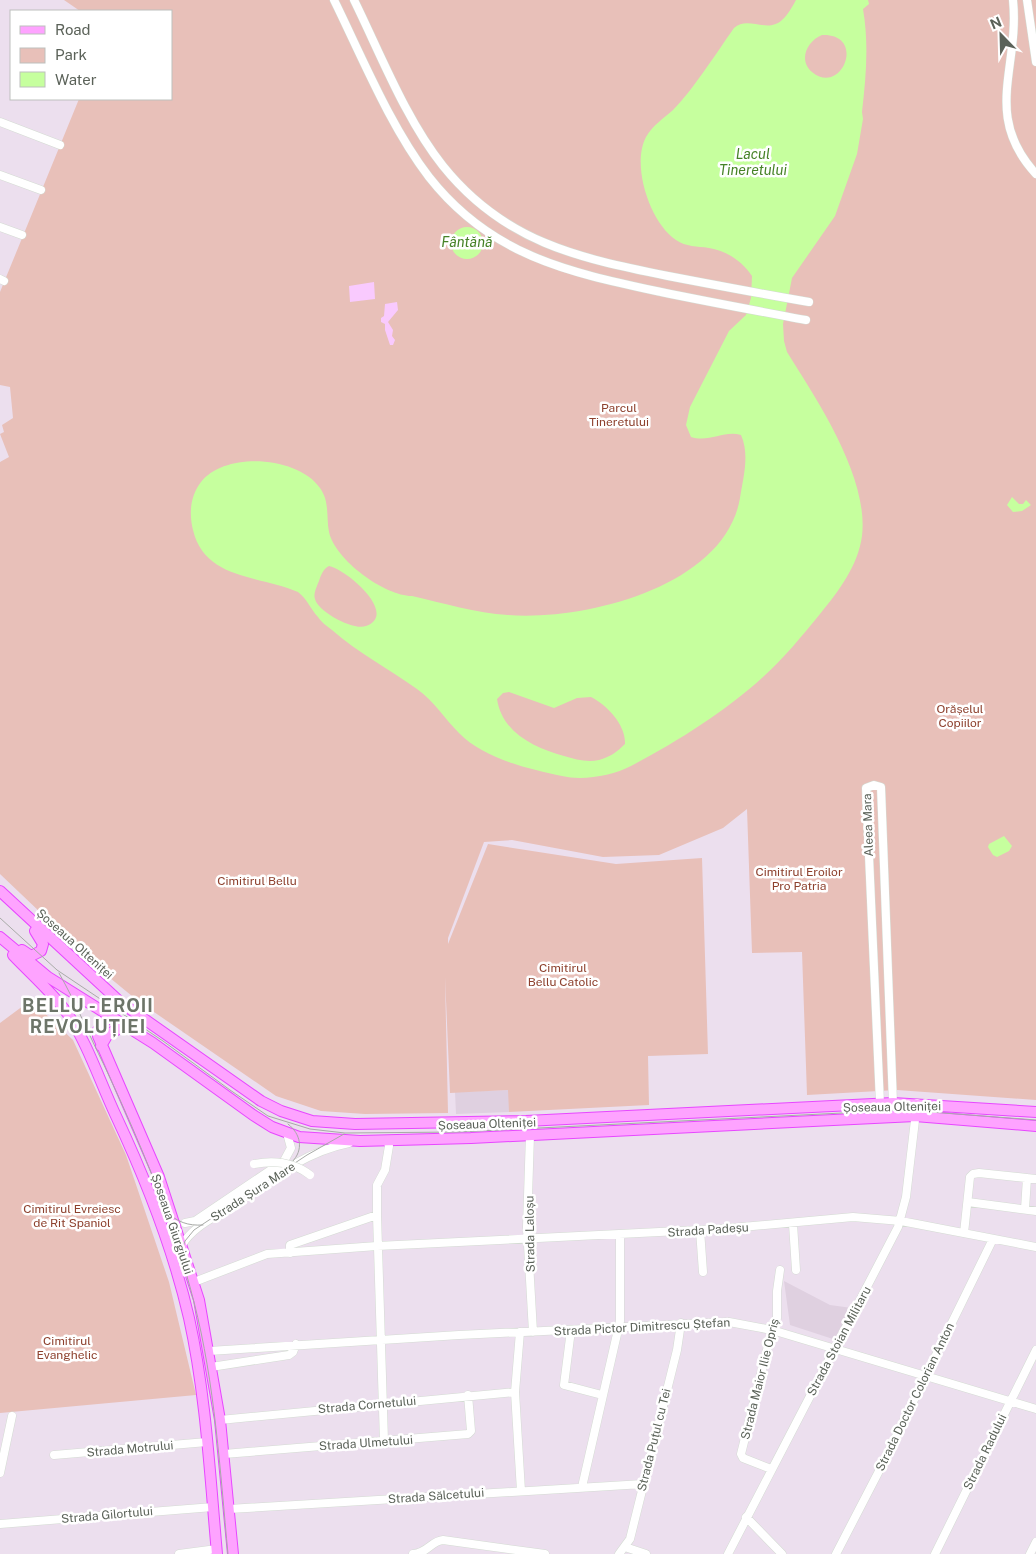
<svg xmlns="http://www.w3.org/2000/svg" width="1036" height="1554" viewBox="0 0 1036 1554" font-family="'Public Sans',sans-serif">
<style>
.education{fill:#dfd0e0}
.green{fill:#e8c0b9}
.sand{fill:#f9cafe}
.water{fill:#c6ff9e;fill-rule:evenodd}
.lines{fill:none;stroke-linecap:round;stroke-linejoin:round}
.minor-casing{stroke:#d4dbd3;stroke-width:9}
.major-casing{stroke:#e747ff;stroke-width:12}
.minor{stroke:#fff;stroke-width:8}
.major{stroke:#fea3ff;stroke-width:10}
.tram{stroke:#a8aaa7;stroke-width:1}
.minor-bridge-casing{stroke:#d4dbd3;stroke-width:9;stroke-linecap:butt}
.minor-bridge{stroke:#fff;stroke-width:8}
.labels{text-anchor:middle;stroke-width:5;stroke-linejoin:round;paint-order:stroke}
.park-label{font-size:12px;fill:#8d402d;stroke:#fff}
.street-label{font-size:12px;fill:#5b6259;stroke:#fff}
.water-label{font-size:14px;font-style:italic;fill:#468227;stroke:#fff}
.district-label{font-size:18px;font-weight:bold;letter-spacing:1px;fill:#6d7569;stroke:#fff}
</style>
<rect width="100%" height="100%" fill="#ecdfee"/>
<path class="education" d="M509 1090V1112L456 1114 455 1092Z
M784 1281 830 1305 852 1308 836 1340 790 1325Z"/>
<path class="green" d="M64 0H1036V1100L897 1090 807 1095 802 952 752 953 747 809 723 828 659 855 603 857 512 840 484 842 448 938V944L488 844 616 864 702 858 708 1054 648 1056 649 1105 509 1112 508 1090 450 1093 445 977 448 1113 365 1114 321 1111 276 1096 138 1001 104 973 0 874V462L9 457 0 434 4 432 2 425 13 418 10 387 0 385V292L79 99H171V11H80Z
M31 1000 73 1040 126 1155 169 1282 196 1395 0 1413V1023Z"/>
<path class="sand" d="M374 282 375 299 350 302 349 286Z
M397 302 398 310 388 322 393 330 392 336 395 340 393 345H390L385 330V324L381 322V318L384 316 385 304Z"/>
<path class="water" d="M796 0H868L869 4 863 9C869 44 866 77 862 112L863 119 857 154 835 216 792 278 783 324 784 341 787 352C817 400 869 477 862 536 858 566 838 592 820 614 802 636 784 658 763 677 726 711 675 743 631 766 612 776 582 781 562 776 528 769 483 758 459 733 444 718 435 702 417 689 388 668 358 653 332 630 327 626 321 622 318 617 310 608 307 599 298 592 259 575 205 580 193 530 189 514 190 496 201 482 225 451 298 456 320 488 330 502 326 517 329 532 335 560 385 596 412 596 443 603 476 613 508 615 584 621 725 587 740 498 743 478 750 455 741 435 724 430 709 443 691 437L686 425 690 407 729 331 746 315 751 298 752 276C742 261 727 251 709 248 697 246 686 247 676 240 650 223 631 165 646 137 653 125 663 119 673 110 693 90 717 52 734 28 748 15 767 34 782 20 788 15 792 7 796 0ZM822 35C867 33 842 97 812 72 798 60 807 41 822 35ZM329 566C346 569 399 614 366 626 354 631 318 612 315 599 313 594 317 586 319 581 321 575 323 569 329 566ZM509 692 554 708 577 698 591 697C607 705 626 725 625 744 617 752 610 757 599 760 587 763 575 759 564 756 535 748 502 733 497 699L503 693Z
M451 243a16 16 0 1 1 32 0a16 16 0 1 1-32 0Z
M1012 497 1019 504H1023L1026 500 1031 505 1022 511 1013 512 1007 505Z
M1004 836 1012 846 1009 851 997 857 993 855 988 847 989 844Z"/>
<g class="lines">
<defs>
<path id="minor" d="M334 0C362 57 390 126 429 177 491 256 568 272 661 292 709 302 758 311 806 320
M354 0C380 53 406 120 443 166 504 242 578 258 668 276 715 285 762 294 809 302
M1013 0C1020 68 982 115 1036 174
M1027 0 1036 62
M0 122 60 145
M0 175 41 190
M0 227 22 235
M0 279 4 281
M880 1103 866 788 874 785 881 787 893 1103
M530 1135 527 1227 533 1332
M968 1202 1036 1211
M1025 1209 1027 1178
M185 1223 195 1221 284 1161 291 1148 287 1133
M793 1224 796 1270
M700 1230 703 1272
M964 1233 970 1177 973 1174 979 1173 1036 1179
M182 1245C192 1228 211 1219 227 1209 265 1183 303 1152 349 1143
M290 1253V1245L377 1215
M194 1282 267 1254 377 1246 720 1229 853 1217 901 1221 1036 1247
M571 1330 564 1385 602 1395
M520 1332 515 1392 521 1491
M209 1351 459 1335 729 1322 772 1330 1036 1409
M211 1367 289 1355 293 1352 296 1344
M220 1420 515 1392
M384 1441 377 1215V1185L385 1170 389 1146 387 1140
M224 1454 468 1434 471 1431 468 1395
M54 1455 207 1442
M771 1469 743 1458 741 1454 772 1330 777 1318V1291L780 1270
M0 1473 12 1416
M582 1487 620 1321V1235
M229 1509 643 1484
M746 1517 782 1554
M0 1524 213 1507
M625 1547 646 1554
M179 1554 217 1549
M413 1554C428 1553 431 1541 443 1540L545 1554
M619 1554 630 1539 677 1350 681 1323
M728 1554 898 1227 906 1197 917 1103
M836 1554 878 1473 993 1239
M935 1554 1036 1350
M1030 1554 1036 1542"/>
<path id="major" d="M0 891 120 1002 261 1101 281 1111 312 1121 355 1124 526 1121 893 1103 1036 1112
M0 937 48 977 153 1043 253 1115 272 1127 299 1137 360 1141 471 1138 915 1116 1036 1126
M22 950 31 956 41 951 43 944 35 931
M13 955C31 974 52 992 67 1013 88 1044 100 1082 116 1116 146 1180 173 1248 189 1318 206 1395 210 1476 217 1554
M114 1010 98 1030V1036L159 1177 199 1300 220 1420 233 1554
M101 1046 108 1034 127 1025"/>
</defs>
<use href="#minor" class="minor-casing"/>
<use href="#major" class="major-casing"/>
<use href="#minor" class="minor"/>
<use href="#major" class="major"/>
<path class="tram" d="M0 918 57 970 163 1041 230 1090 268 1116 310 1129 345 1133 458 1132 903 1110 1036 1120
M59 973C76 1003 89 1035 104 1065 140 1142 173 1220 194 1302 215 1384 220 1470 228 1554
M288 1124C301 1134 304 1150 292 1162
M167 1212C177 1222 188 1226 203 1225
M180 1255 185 1241 194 1230 307 1155 344 1134"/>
<defs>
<path id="minor-bridge" d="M254 1164C275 1160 293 1162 310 1175"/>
</defs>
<use href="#minor-bridge" class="minor-bridge-casing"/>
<use href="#minor-bridge" class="minor-bridge"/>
</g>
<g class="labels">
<g class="park-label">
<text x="619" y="412">Parcul<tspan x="619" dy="14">Tineretului</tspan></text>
<text x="960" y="713">Orășelul<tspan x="960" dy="14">Copiilor</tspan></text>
<text x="799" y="876">Cimitirul Eroilor<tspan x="799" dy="14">Pro Patria</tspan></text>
<text x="257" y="885">Cimitirul Bellu</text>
<text x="563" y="972">Cimitirul<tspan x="563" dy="14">Bellu Catolic</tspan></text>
<text x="72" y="1213">Cimitirul Evreiesc<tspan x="72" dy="14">de Rit Spaniol</tspan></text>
<text x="67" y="1345">Cimitirul<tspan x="67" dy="14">Evanghelic</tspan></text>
</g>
<g class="street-label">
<text transform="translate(868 825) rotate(-92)" y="4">Aleea Mara</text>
<text transform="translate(75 944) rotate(42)" y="4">Șoseaua Olteniței</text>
<text transform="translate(892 1107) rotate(-1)" y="4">Șoseaua Olteniței</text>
<text transform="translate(487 1124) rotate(-2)" y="4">Șoseaua Olteniței</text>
<text transform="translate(253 1192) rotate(-33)" y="4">Strada Șura Mare</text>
<text transform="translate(172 1224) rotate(71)" y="4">Șoseaua Giurgiului</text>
<text transform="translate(708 1230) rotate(-4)" y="4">Strada Padeșu</text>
<text transform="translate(530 1234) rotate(-91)" y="4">Strada Laloșu</text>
<text transform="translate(642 1327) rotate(-3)" y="4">Strada Pictor Dimitrescu Ștefan</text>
<text transform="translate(839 1341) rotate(-62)" y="4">Strada Stoian Militaru</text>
<text transform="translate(760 1379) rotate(-76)" y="4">Strada Maior Ilie Opriș</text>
<text transform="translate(915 1397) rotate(-64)" y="4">Strada Doctor Colorian Anton</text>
<text transform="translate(367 1405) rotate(-5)" y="4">Strada Cornetului</text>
<text transform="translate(654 1440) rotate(-76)" y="4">Strada Puțul cu Tei</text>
<text transform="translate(366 1443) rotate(-4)" y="4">Strada Ulmetului</text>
<text transform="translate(130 1449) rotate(-5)" y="4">Strada Motrului</text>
<text transform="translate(985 1452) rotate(-64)" y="4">Strada Radului</text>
<text transform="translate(436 1496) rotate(-4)" y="4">Strada Sălcetului</text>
<text transform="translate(107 1515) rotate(-5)" y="4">Strada Gilortului</text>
</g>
<g class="water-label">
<text x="753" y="159">Lacul<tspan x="753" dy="16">Tineretului</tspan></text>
<text x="467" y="247">Fântănă</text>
</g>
<g class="district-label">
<text x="88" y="1012">BELLU - EROII<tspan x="88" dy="21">REVOLUȚIEI</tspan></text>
</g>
</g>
<rect x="10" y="10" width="162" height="90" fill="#ffffff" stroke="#bdc0bd"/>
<rect x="20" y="26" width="25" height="8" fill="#fea3ff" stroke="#bdc0bd"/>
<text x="55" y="35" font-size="15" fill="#5b6259">Road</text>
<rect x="20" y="48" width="25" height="15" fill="#e8c0b9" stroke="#bdc0bd"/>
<text x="55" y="60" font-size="15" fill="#5b6259">Park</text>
<rect x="20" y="72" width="25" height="15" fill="#c6ff9e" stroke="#bdc0bd"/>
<text x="55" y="85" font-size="15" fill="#5b6259">Water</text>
<g transform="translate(1001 35) rotate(337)" stroke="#ffffff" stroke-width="4" paint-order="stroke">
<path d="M0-4L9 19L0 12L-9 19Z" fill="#5b6259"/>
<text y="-8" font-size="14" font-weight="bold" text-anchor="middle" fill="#5b6259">N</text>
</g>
</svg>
